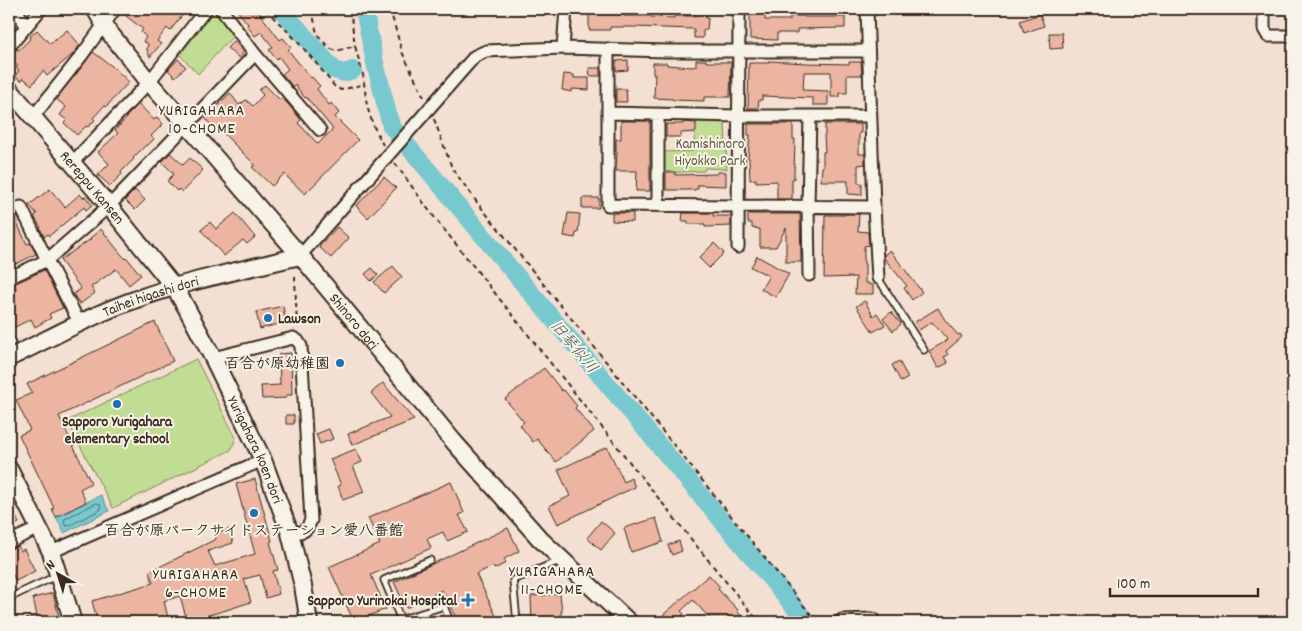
<svg xmlns="http://www.w3.org/2000/svg" width="1302" height="631" viewBox="0 0 1302 631" font-family="Dekko,'Klee One',sans-serif">
<style>
.green{fill:#c1dc93;stroke:#7e8358}
.water{fill:#78c8d0;stroke:#608989}
.lines{fill:none;stroke-linecap:round;stroke-linejoin:round}
.shore{stroke:#536965;stroke-width:1}
.river{stroke:#78c8d0;stroke-width:18}
.building{fill:#ecb5a1;stroke:#3b2a1e}
.lane-casing{stroke:#3b2a1e;stroke-width:9}
.street-casing{stroke:#3b2a1e;stroke-width:15}
.secondary-casing{stroke:#3b2a1e;stroke-width:20}
.path{stroke:#3b2a1e;stroke-width:2;stroke-dasharray:5 4;stroke-linecap:butt}
.lane{stroke:#f7f3e8;stroke-width:5.5}
.street{stroke:#f7f3e8;stroke-width:11}
.secondary{stroke:#f7f3e8;stroke-width:16}
.poi-dot{fill:#1f6fb2;stroke:#f7f3e8;stroke-width:2}
.labels{text-anchor:middle;stroke-width:4;stroke-linejoin:round;paint-order:stroke}
.park-label{font-size:15px;fill:#5c563b;stroke:#f7f3e8}
.street-label{font-size:15px;fill:#3b2a1e;stroke:#f7f3e8}
.poi-label{font-size:15px;font-weight:bold;fill:#3b2a1e;stroke:#f7f3e8;text-anchor:end}
.neighbourhood-label{font-size:16px;letter-spacing:1px;fill:#3b2a1e;stroke:#f7f3e8}
.water-label{font-size:16px;font-style:italic;fill:#4d5953;stroke:#f7f3e8}
</style>
<rect width="100%" height="100%" fill="#f4e0d3"/>
<filter id="ink" filterUnits="userSpaceOnUse"><feTurbulence type="fractalNoise" baseFrequency=".02" numOctaves="2"/><feDisplacementMap in="SourceGraphic" scale="10" xChannelSelector="R" yChannelSelector="G"/><feConvolveMatrix kernelMatrix="1 2 1 2 8 2 1 2 1" color-interpolation-filters="sRGB"/></filter>
<g filter="url(#ink)">
<path class="green" d="M214 11H217L235 34 198 74 180 55Z
M696 122H725L727 169 705 168 704 171 661 173V152L693 151Z
M196 359 236 438 231 450 113 508 67 421Z"/>
<path class="water" d="M101 495 109 511 64 533 56 517Z"/>
<g class="lines">
<path class="shore" d="M97 503 100 504 101 508 100 510 68 526 65 525 64 521 65 519Z"/>
<path class="river" d="M281 9 334 70 344 73 353 70
M364 9 375 63 391 126 807 622"/>
</g>
<path class="building" d="M131 9H166L172 13 175 9H187L170 31 167 28 157 41 161 44 150 57 147 50 148 44 143 41 146 37 141 32 143 29 126 16Z
M236 9H256L280 40 283 38 291 47 288 50 311 78 312 77 320 86 317 89 329 105 331 103 339 113 335 117 358 140 305 194 284 174 272 186 252 167 255 165 215 125 213 127 205 118 230 93 239 105 246 100 253 106 263 95 259 90 265 85 280 100 282 98 288 104 301 120 298 123 318 144 333 129 306 97 305 98 295 85 293 87 282 74 288 69 279 57 276 59 269 50 273 47 261 32 255 36 247 26 248 24Z
M593 9H624V16H651V17L674 18V16H695V9H706V18H708L707 30H703V38H694V29L634 27H610V30H589V13H593Z
M750 9H765V20H790V16H804V17H845V28L797 29V33H777V40L750 39Z
M1040 14 1044 26 1024 33 1020 21Z
M37 30 50 44 67 30 80 45 73 54 47 76 43 71 32 85 23 78 21 81 15 76 19 70 16 68 18 66 9 59V57L17 49 19 50 31 38 30 36Z
M1049 33H1062L1063 48 1050 49Z
M234 41 244 52 239 58 227 48Z
M93 52 113 67 129 82 106 107 104 106 93 118 95 120 88 127 86 126 77 135 64 123 67 120 60 115 66 107 56 99Z
M178 59 186 67 175 77 168 70Z
M628 60V70L616 71V61Z
M696 60H706V62H731L730 97H704V101L673 100V99L654 98 655 74H653V63H667V65L692 67 696 66Z
M769 61 807 63 849 64V62H861L862 75H847V93H840V97H831V72H804L803 90 828 91V105H813V98L762 96V100H759L758 108H748L749 63H769Z
M589 68H600V76H590Z
M564 74 574 75V78H589V90L572 89V92L562 90Z
M616 89H626L627 102H616Z
M139 104 154 120 157 117 163 124 151 136 154 139 147 146 146 145 133 158 134 159 121 172 122 174 110 186 98 175 109 164 98 152 118 133 115 130 127 118 126 117Z
M621 121H650V191H636L637 171H616L617 151H616V139H621Z
M683 122 696 123V132L681 133V137H666V124H683Z
M748 124H793V139H795L794 174V179H792V199H777V181L756 182V179L750 180 749 158H748L750 135H748Z
M825 124H861V133H859V154H865V164L858 165V183H862V195L848 194V181H821L822 167H823V152H825L824 135H825Z
M170 153 183 165 190 158 203 170 182 192 179 189 177 191 167 181 174 174 162 162Z
M666 172H675V175L717 174V172H726V186L698 185V189H695V190H666Z
M384 177 396 188 368 218 356 206Z
M50 189 65 207 80 194 83 198 85 196 92 205 86 210 84 207 49 236 48 234 44 237 40 228H41L34 216 37 214 29 205Z
M135 190 145 200 135 210 125 200Z
M582 198H599V208H582Z
M9 200 19 224 18 225 27 244 30 243 36 254 16 264 9 247Z
M235 213 255 237 247 244 243 240 224 256 201 230 210 222 216 229Z
M568 213 580 214 578 233H576L575 238 564 236Z
M612 213H633V222L612 221Z
M683 213H713V216H731V226L705 227V224H688V221H682Z
M748 214H800L801 262H786V228L776 247H760V229L752 228V223H748Z
M845 214H859L858 231 868 232 869 245 864 246V264H865V283H869V285H873V294H855L856 277 824 278 825 215H845Z
M337 227 349 238 331 258 319 247Z
M101 229 121 254 126 259 127 258 141 275 129 285 116 269 91 287 95 293 80 304 73 294 81 289 60 260 91 239 90 238Z
M714 243 724 253 709 268 699 258Z
M890 250 922 292 912 300 904 288 907 286 884 258V255Z
M757 256 789 274 776 297 761 289 769 276 751 267Z
M393 266 402 277 384 293 374 282Z
M372 268 378 275 371 281 365 274Z
M44 270 63 308 49 314 51 318 35 327 31 319 9 330V295L17 290 14 284Z
M865 301 873 316 877 313 885 325 873 332 856 306Z
M283 306 286 322 260 329 256 312Z
M938 308 945 320 958 335 960 334 962 337 946 351 948 355 944 357 948 363 938 368 929 351 948 340 932 322 919 330 915 322Z
M891 312 901 324 893 331 883 319Z
M155 322 173 361 59 416 91 483 80 489 86 502 56 517 52 509 54 508 19 435 30 430 16 400 32 393 27 384Z
M291 353 292 395H286V398L262 399 261 386 280 385 279 354Z
M899 361 908 378 901 382 892 365Z
M544 368 562 391 564 390 577 406 575 408 594 431 556 462 537 439 533 442 520 425 524 422 505 399Z
M383 383 414 420 352 445 348 434 390 417 371 393Z
M286 415H294V424H286Z
M329 429 333 439 320 444 316 434Z
M607 447 624 482 631 478 635 487 558 524 549 506 570 496 558 470Z
M356 449 362 462 353 466 364 492 343 500 338 486 341 485 330 459Z
M255 479 272 541 270 542 278 570 273 571 279 594 266 598 260 575 244 579 251 602 223 611 187 621 180 596 164 601 169 622H106V617L97 620 92 601 153 583 149 572 216 539 215 534 229 529 233 543 208 551 215 566 255 554 236 484Z
M451 482 464 513 459 515 468 532 447 541 443 532 427 539 431 548 371 575 386 609 354 622 329 567 380 544 368 518Z
M9 503 19 523 9 528Z
M656 518 663 542 631 552 624 528Z
M601 521 615 533 601 550 587 538Z
M508 528 519 551 504 559 506 563 494 569 493 566 476 574 499 622H458L442 590 406 608 394 582Z
M679 541 682 551 672 555 668 545Z
M18 546 21 551 24 549 35 571 16 581 13 575 9 577V549Z
M709 575 720 587 718 589 738 610 737 611 747 622H713L693 600 681 611 684 614 676 622H655Z
M53 593 59 617 53 619 54 622H22V620L37 616 33 598Z
M560 594 562 612H561V622H532L531 596Z"/>
<g class="lines">
<defs>
<path id="lane" d="M878 278 924 350
M9 598 56 576
M401 620 384 580 430 560
M393 622 444 606 450 622
M517 622 513 580 559 561"/>
<path id="street" d="M16 9 26 26
M221 9 255 54 320 130
M867 9 874 207 878 278
M1264 9V29L1268 36H1293
M9 47 41 9
M563 48 566 9
M608 49V205L874 207
M608 113 738 116H870
M658 114V205
M33 117 82 55 115 9
M72 163 149 82 206 9
M21 207 47 260 80 324
M738 247 739 9
M300 256 475 56 486 51 563 48 666 51H868
M809 275 808 207 810 116
M9 278 47 260 109 206 255 54
M213 358 293 338 298 341 301 346 311 520C306 533 303 532 290 533
M9 542 39 528
M51 552 263 460
M839 622 842 620 873 619"/>
<g id="secondary">
<path id="s1" d="M95 9 109 32 149 82 187 125 309 266 454 442 540 539 629 622"/>
<path id="s2" d="M9 89 109 206 174 287 186 307 213 358 263 460 290 533 303 586 309 622"/>
<path id="s3" d="M9 358C51 338 93 314 137 299 190 280 246 269 300 256"/>
<path d="M9 469 51 552 73 622"/>
</g>
</defs>
<use href="#lane" class="lane-casing"/>
<use href="#street" class="street-casing"/>
<use href="#secondary" class="secondary-casing"/>
<path class="path" d="M266 9C274 19 284 27 293 37 308 53 322 70 335 87L341 90 364 84
M312 9 317 34 329 48 336 51 355 46 363 75 367 106 373 125 383 145
M350 9 355 46
M390 9 402 52 424 97
M434 119 452 168 476 201 817 622
M395 163 431 213 695 544 759 622
M295 276 297 328"/>
<use href="#lane" class="lane"/>
<use href="#street" class="street"/>
<use href="#secondary" class="secondary"/>
</g>
</g>
<g class="poi-dot">
<circle cx="268" cy="318" r="5"/>
<circle cx="340" cy="363" r="5"/>
<circle cx="117" cy="404" r="5"/>
<circle cx="254" cy="513" r="5"/>
<path d="M465.5 592.5h5v5h5v5h-5v5h-5v-5h-5v-5h5z"/>
</g>
<g class="labels">
<g class="park-label">
<text x="710" y="148">Kamishinoro<tspan x="710" dy="17">Hiyokko Park</tspan></text>
</g>
<g class="street-label">
<text dy="5" stroke="none"><textPath href="#s2" startOffset="129">Rereppu Kansen</textPath></text>
<text dy="5" stroke="none"><textPath href="#s3" startOffset="155">Taihei higashi dori</textPath></text>
<text dy="5" stroke="none"><textPath href="#s1" startOffset="406">Shinoro dori</textPath></text>
<text dy="5" stroke="none"><textPath href="#s2" startOffset="440">Yurigahara koen dori</textPath></text>
</g>
<g class="poi-label">
<text x="278" y="323" text-anchor="start">Lawson</text>
<text x="330" y="368">百合が原幼稚園</text>
<text x="117" y="426" text-anchor="middle">Sapporo Yurigahara<tspan x="117" dy="17">elementary school</tspan></text>
<text x="254" y="535" text-anchor="middle">百合が原パークサイドステーション愛八番館</text>
<text x="457" y="605">Sapporo Yurinokai Hospital</text>
</g>
<g class="neighbourhood-label">
<text x="202" y="115">YURIGAHARA<tspan x="202" dy="18">10-CHOME</tspan></text>
<text x="552" y="576">YURIGAHARA<tspan x="552" dy="18">11-CHOME</tspan></text>
<text x="196" y="579">YURIGAHARA<tspan x="196" dy="18">6-CHOME</tspan></text>
</g>
<g class="water-label">
<text transform="translate(575 346) rotate(50)" y="6">旧琴似川</text>
</g>
</g>
<rect width="1302" height="631" fill="none" stroke="#f7f3e8" stroke-width="30"/>
<rect x="15" y="15" width="1272" height="601" fill="none" stroke="#3b2a1e" stroke-width="2" filter="url(#ink)"/>
<g transform="translate(58 574) rotate(321)" stroke="#f7f3e8" stroke-width="4" paint-order="stroke">
<path d="M0-4L9 19L0 12L-9 19Z" fill="#3b2a1e"/>
<text y="-8" font-size="14" font-weight="bold" text-anchor="middle" fill="#3b2a1e">N</text>
</g>
<path d="M1110 588v8h148v-8" fill="none" stroke="#3b2a1e" stroke-width="2.5"/>
<text x="1117" y="588" font-size="15" fill="#3b2a1e" stroke="#f7f3e8" stroke-width="4" paint-order="stroke">100 m</text>
</svg>
